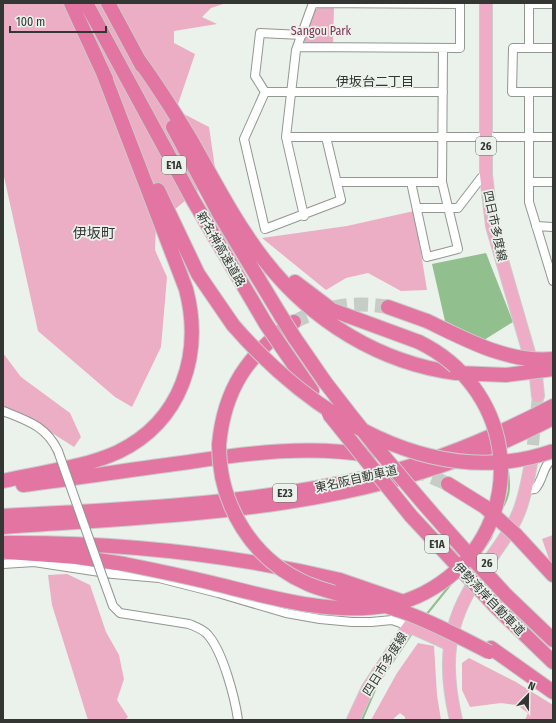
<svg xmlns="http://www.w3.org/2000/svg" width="556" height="723" viewBox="0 0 556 723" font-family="'Fira Sans Condensed','Noto Sans JP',sans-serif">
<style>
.green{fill:#ebaec4}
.water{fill:#91bf8e}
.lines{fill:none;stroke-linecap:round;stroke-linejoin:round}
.stream{stroke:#91bf8e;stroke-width:2}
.primary-tunnel{stroke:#c6ccc6;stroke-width:12;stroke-dasharray:12 6;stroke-linecap:butt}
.motorway-tunnel{stroke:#c6ccc6;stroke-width:14;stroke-dasharray:14 7;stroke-linecap:butt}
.minor-casing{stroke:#919791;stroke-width:10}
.primary-casing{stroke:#cacbca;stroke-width:14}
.motorway-casing{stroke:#cacbca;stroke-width:16}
.minor{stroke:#fff;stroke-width:8}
.primary{stroke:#eeacc7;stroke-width:12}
.motorway{stroke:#e275a1;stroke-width:14}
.minor-bridge-casing{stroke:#919791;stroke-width:10;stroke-linecap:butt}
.motorway-bridge-casing{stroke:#cacbca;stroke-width:16;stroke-linecap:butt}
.minor-bridge{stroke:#fff;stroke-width:8}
.motorway-bridge{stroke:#e275a1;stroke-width:14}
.labels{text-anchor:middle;stroke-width:3.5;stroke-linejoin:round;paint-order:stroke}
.shield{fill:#ebf1eb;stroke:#6a6e6a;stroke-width:1}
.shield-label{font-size:11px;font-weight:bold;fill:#333633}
.park-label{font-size:12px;fill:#803354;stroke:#ebf1eb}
.street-label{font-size:12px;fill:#333633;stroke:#ebf1eb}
.neighbourhood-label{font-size:13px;fill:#333633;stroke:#ebf1eb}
.quarter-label{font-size:14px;fill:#333633;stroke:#ebf1eb}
</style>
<rect width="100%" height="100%" fill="#ebf1eb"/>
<path class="green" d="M3 3H226L211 8 202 17 217 24 174 31V43L195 54 176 110 209 127 216 175 156 225 155 250 167 277 161 347 132 407 115 397 38 331 3 172Z
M321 6 334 7 333 43 332 45H306L304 40 315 10Z
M414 211 427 290 401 291 368 273 346 278 326 290 262 238 347 226Z
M3 353 21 377 70 413 81 437 74 447 49 431 3 408Z
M553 535V564L549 559 542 539Z
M67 574 90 585 106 632 119 655 124 679 117 700 128 717 125 720H88L52 605 48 575Z
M418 643 434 646 437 695 441 720H405V717L400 713 392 720H371L397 673Z
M469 658 516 682 553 705V720H525L528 713 517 705 501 703 470 707 462 690V663Z"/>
<path class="water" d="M486 253 513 322 484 340 445 321 432 264Z"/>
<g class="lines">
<path class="stream" d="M501 510C510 496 510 487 508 471
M478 557 491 538 495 524
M426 615 451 584
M392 663 413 632
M362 720 378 683"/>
<path class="primary-tunnel" d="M531 463 538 396"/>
<path class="motorway-tunnel" d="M294 322C325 306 354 301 388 307
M413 469 448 484"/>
<defs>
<path id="minor" d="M529 4H553
M298 47 460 48V4L313 3
M529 48V3
M553 48H513L512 92H553
M265 92 244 139 265 229 341 200 326 137
M265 92H443
M265 92 255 76 260 33 302 35
M529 92V202L553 281
M286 137H553
M337 182H442
M411 182 427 257 458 249 442 182 443 48
M529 182H553
M417 208H458L481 178 486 175
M304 216 286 137 296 50 313 3
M536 226 553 227
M3 411C28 421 46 426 58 451
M526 490 535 489C544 479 542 466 553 459
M3 564 34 562 113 574 159 578 218 593 286 613 320 619 352 622H371L392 620 409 626
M104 581 113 606 120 613 189 624C196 627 203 629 208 635 223 652 235 698 238 720"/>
<path id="primary" d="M486 3V175L492 226 536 377 538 396
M353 720 368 688 409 626 449 644
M456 720C443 665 446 623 479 575 492 555 509 536 518 514 525 498 528 480 531 463"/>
<path id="motorway" d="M71 3 106 79
M86 3 193 200 266 324
M108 3 142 66
M138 59C157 85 174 112 191 140 214 181 236 224 265 261 312 321 380 363 456 373
M173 127 220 215 281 316
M158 190 198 274 233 325
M295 282 332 310 419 342
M388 307 427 321
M294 337 325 382
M281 346 312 391
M219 445C224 389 248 354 294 322
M3 481C41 472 83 468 118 452 182 421 203 354 186 289L102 70
M448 484 485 507
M23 485C79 478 134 469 189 462 249 453 309 445 368 455
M3 516C127 509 252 505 373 476 436 462 496 436 553 406
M3 527C198 513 375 512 553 418
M516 535 553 575
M3 543C116 542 230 554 340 580
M7 552 77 557 124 564
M506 595 553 640
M496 607 553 662
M491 648 553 692"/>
</defs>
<use href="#minor" class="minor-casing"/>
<use href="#primary" class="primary-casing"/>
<use href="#motorway" class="motorway-casing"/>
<use href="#minor" class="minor"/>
<use href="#primary" class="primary"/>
<use href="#motorway" class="motorway"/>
<defs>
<path id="minor-bridge" d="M58 451 104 581"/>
<path id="motorway-bridge" d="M281 316 294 337
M427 321C467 340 507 363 553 359
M266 324 281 346
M233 325C310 414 432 493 553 451
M457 373 506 375 553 369
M325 382C382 457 442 527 506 595
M329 414 411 516 496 607
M219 445C219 505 252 560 308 584 338 596 371 600 401 611 432 622 460 637 489 652
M485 507 516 535
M124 564C154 570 183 576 212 583 269 597 331 616 390 605 415 600 438 587 456 571 530 501 509 386 419 342
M340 580 404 602"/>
</defs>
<use href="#minor-bridge" class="minor-bridge-casing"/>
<use href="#motorway-bridge" class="motorway-bridge-casing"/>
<use href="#minor-bridge" class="minor-bridge"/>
<use href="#motorway-bridge" class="motorway-bridge"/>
</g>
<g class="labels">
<g class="shield">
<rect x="476" y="137" width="20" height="18" rx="3"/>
<rect x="162" y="156" width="24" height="18" rx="3"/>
<rect x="273" y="484" width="24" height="18" rx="3"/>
<rect x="425" y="535" width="24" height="18" rx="3"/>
<rect x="477" y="554" width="20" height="18" rx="3"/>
</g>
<g class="shield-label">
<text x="486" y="150">26</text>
<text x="174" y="169">E1A</text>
<text x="285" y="497">E23</text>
<text x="437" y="548">E1A</text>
<text x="487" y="567">26</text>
</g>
<g class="park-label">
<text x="321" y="35">Sangou Park</text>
</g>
<g class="street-label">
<text transform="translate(495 226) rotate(78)" y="4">四日市多度線</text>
<text transform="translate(221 249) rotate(60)" y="4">新名神高速道路</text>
<text transform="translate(356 479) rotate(-13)" y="4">東名阪自動車道</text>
<text transform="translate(489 599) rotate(46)" y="4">伊勢湾岸自動車道</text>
<text transform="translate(385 664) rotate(-58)" y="4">四日市多度線</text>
</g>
<g class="neighbourhood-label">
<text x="375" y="86">伊坂台二丁目</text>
</g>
<g class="quarter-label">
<text x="94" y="238">伊坂町</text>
</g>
</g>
<rect width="556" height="723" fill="none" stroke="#333633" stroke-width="8"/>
<g transform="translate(528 695) rotate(22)" stroke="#ebf1eb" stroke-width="3" paint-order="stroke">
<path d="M0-3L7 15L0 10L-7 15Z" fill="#333633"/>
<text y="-6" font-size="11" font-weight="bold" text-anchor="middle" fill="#333633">N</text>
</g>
<path d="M10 26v6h96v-6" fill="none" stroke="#333633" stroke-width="2"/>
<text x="16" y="26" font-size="12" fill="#333633" stroke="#ebf1eb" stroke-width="3" paint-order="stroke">100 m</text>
</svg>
